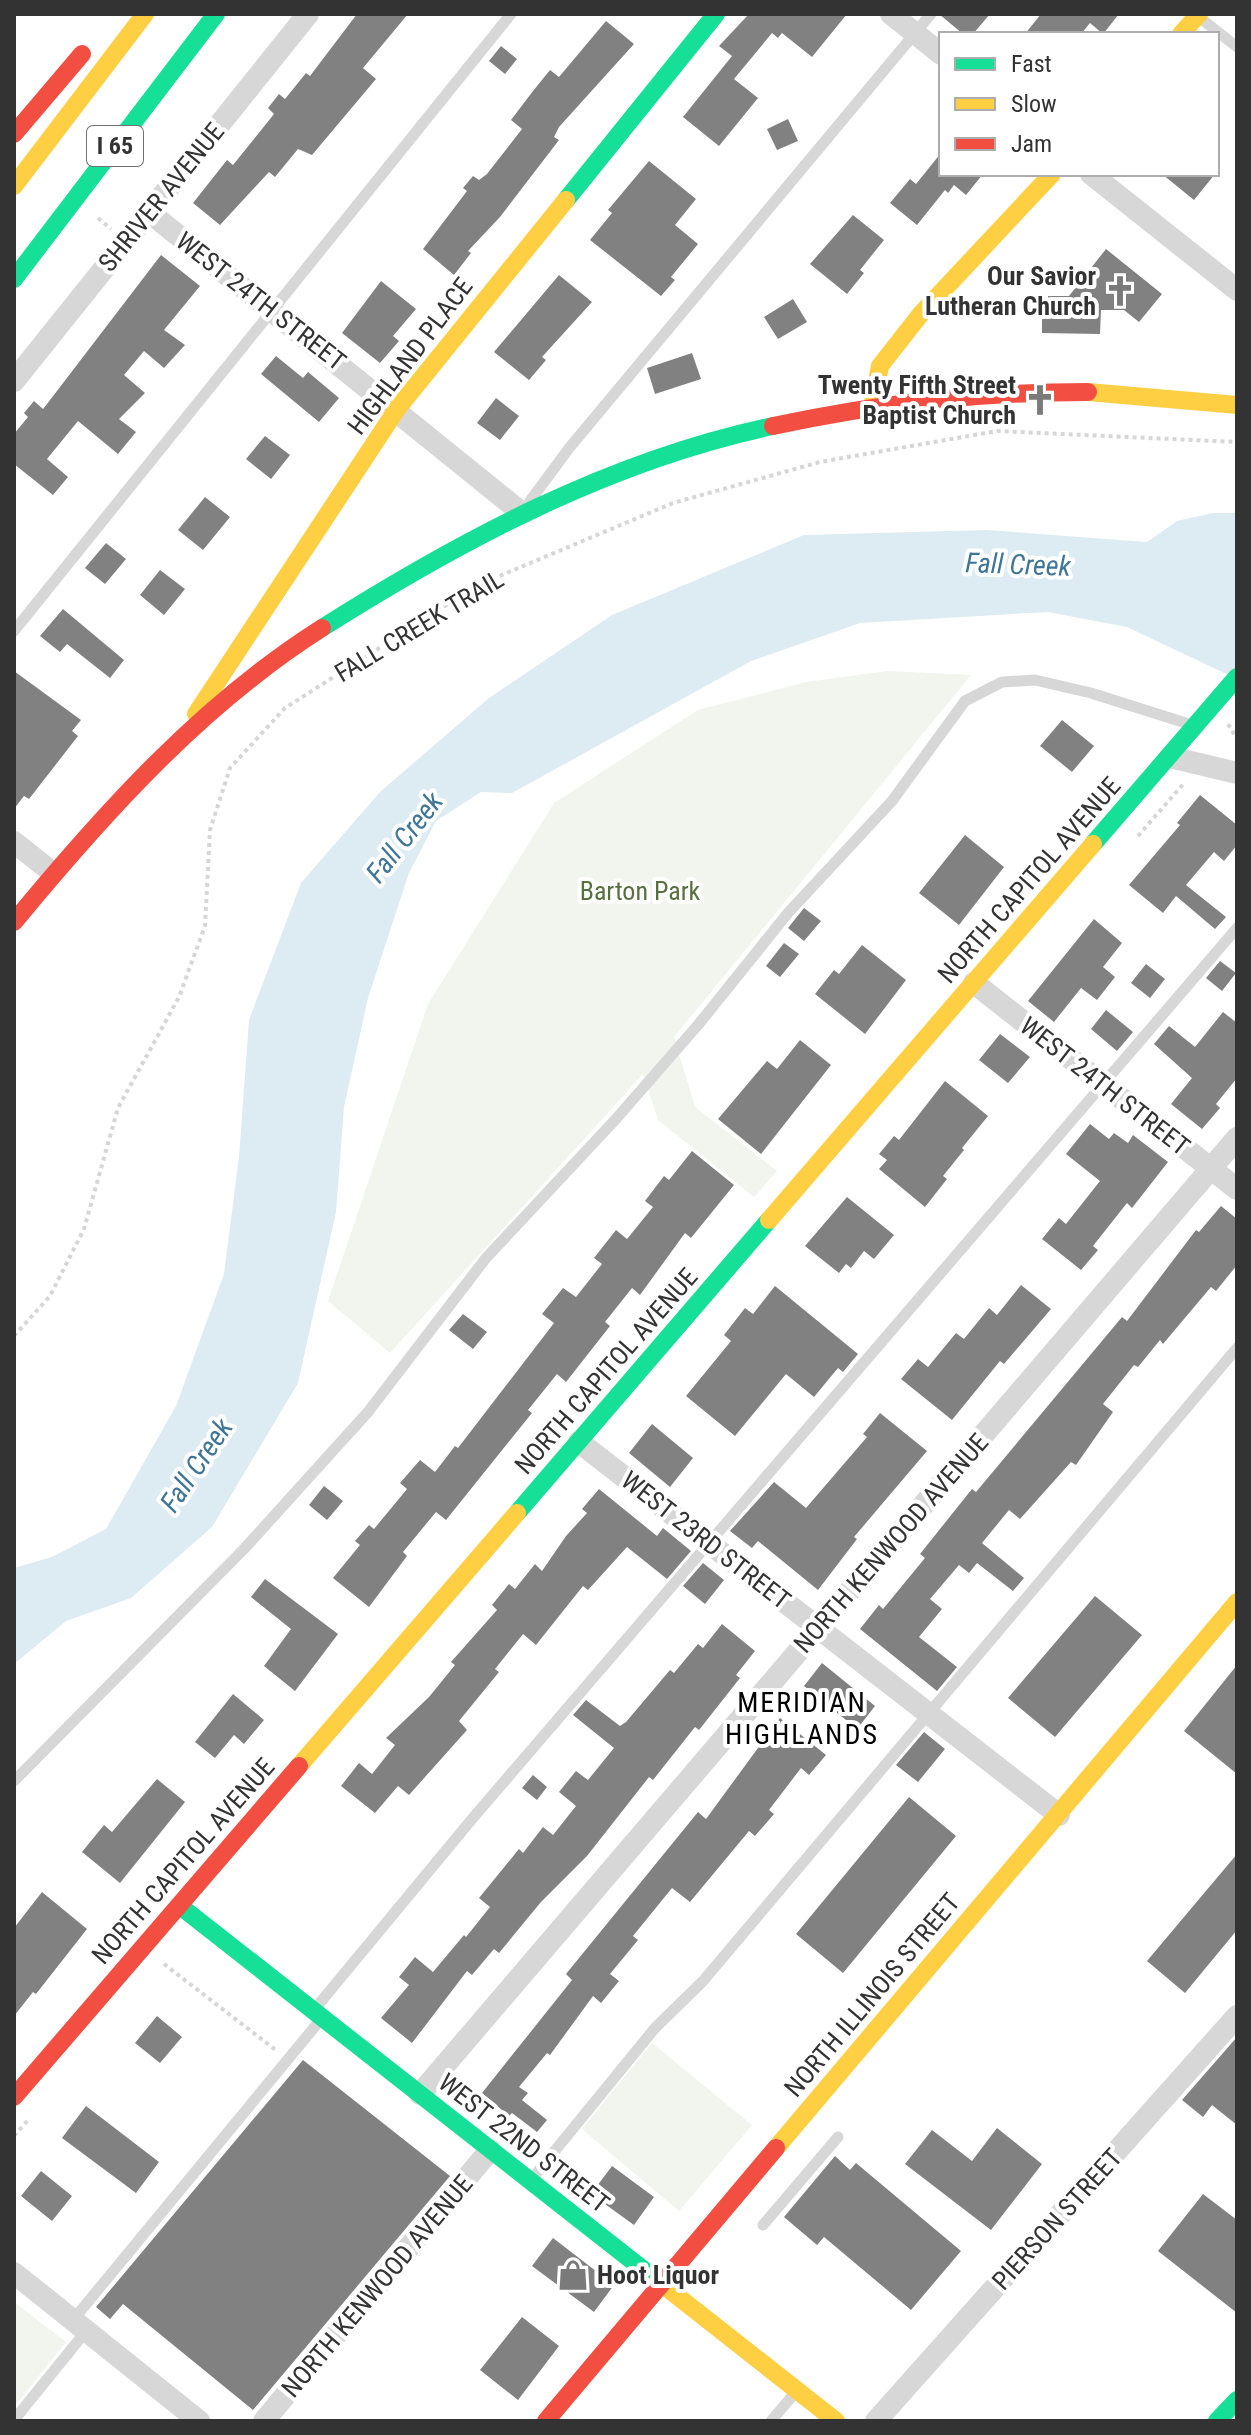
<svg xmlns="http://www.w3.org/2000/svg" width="1251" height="2435" viewBox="0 0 1251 2435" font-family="'Roboto Condensed',sans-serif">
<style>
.green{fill:#f1f5ed}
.water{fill:#ddebf3}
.building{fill:#818181}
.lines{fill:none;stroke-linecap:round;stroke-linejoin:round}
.path{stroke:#d6d6d6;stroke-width:4;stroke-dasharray:4 4;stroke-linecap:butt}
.lane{stroke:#d7d7d7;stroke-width:11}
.street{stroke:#d7d7d7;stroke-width:22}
.fast{stroke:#16e098;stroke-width:18}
.slow{stroke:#ffcf43;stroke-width:18}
.jam{stroke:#f24e42;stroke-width:18}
.labels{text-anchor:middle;stroke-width:8;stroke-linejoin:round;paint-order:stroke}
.shield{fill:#fff;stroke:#707070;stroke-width:2}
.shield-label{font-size:24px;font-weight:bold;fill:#333}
.street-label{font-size:26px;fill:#333;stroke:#fff}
.poi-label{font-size:26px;font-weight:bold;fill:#333;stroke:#fff;text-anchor:end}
.park-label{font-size:26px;fill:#56703f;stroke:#fff}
.water-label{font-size:28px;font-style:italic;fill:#3f7597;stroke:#fff}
.neighbourhood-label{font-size:28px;letter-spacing:2px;fill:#000;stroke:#fff}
</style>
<rect width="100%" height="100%" fill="#fff"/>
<path class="green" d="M888 671 971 675 674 1037 695 1107 777 1171 754 1197 658 1120 643 1074 390 1353 328 1301 428 1004 554 803 698 710 806 682Z
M652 2043 752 2125 679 2211 582 2129Z
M14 2302 66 2342 14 2407Z"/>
<path class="water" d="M1213 513H1237V679L1127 627 1048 612 860 623 751 661 512 793 481 792 436 821 409 873 368 998 344 1107 336 1212 298 1383 212 1527 131 1598 66 1621 14 1664V1568L52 1557 106 1529 176 1406 224 1274 239 1157 249 1020 301 883 380 792 489 698 612 615 804 535 987 530 1147 542 1177 521Z"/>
<path class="building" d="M357 14H408L363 68 376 79 312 155 298 149 275 177 269 172 220 225 193 203 227 160 233 165 266 124 274 114 268 108 279 94 285 99 306 73 310 76Z
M749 14H847L812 57 782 33 778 38 772 33 734 79 758 98 719 146 683 117 732 56 719 46Z
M939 14H990L973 34H963Z
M1041 14H1119L1103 34 1090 23 1081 34H1025Z
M606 21 634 44 559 127 554 137 559 140 500 217 468 251 471 253 454 275 423 249 467 191 463 188 473 176 479 180 487 174 522 129 511 120 533 91 550 70 559 77Z
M501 46 517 59 505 74 489 61Z
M788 119 798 141 777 150 767 129Z
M941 153V174H983L966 195 954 185 948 193 945 190 917 225 890 203 910 179 916 184Z
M649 161 696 199 675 225 698 244 671 277 675 280 661 296 590 240 612 213 608 210Z
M1162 174H1215L1194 200Z
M853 215 884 240 860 270 864 273 847 294 810 264Z
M1106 249 1162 294 1139 322 1124 310H1101L1100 334 1042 333V307L1049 308 1048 296H1069Z
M161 255 200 286 164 330 185 345 164 368 144 351 124 375 145 393 119 419 136 432 118 454 78 421 47 459 68 477 53 495 14 464V434L28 417 24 413 34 401 43 409 47 404Z
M559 275 592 302 542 357 546 360 529 380 494 352Z
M381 281 416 309 393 336 399 341 380 363 342 333Z
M793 299 807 322 778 339 764 317Z
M692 353 701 379 655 394 647 368Z
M276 356 303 378 308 372 339 398 319 422 261 374Z
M496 398 519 416 500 440 477 423Z
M265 436 290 455 271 479 246 459Z
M205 497 230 517 203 550 178 530Z
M106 543 126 559 105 584 85 568Z
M160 570 185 589 164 615 140 595Z
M63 609 124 660 110 678 67 644 60 652 40 636Z
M14 671 81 720 72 731 78 736 29 799 24 796 14 809Z
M1062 720 1094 746 1072 772 1040 746Z
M1200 795 1237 825V845L1224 861 1214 852 1186 885 1226 917 1215 929 1176 896 1163 913 1129 885 1180 825 1177 823Z
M965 835 1004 867 959 925 919 893Z
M804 908 821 921 804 941 788 928Z
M1094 919 1122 943 1103 967 1115 977 1097 1000 1081 988 1054 1022 1028 1001Z
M784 943 799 954 780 977 766 966Z
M862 945 906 980 865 1034 815 994 834 970 839 974Z
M1220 961 1236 973 1222 991 1206 978Z
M1146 964 1165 979 1150 998 1131 983Z
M1106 1010 1133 1032 1117 1051 1091 1029Z
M1223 1012 1237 1023V1078L1216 1104 1220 1108 1202 1129 1171 1104 1192 1078 1154 1044 1169 1026 1195 1047Z
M1000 1034 1030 1057 1008 1083 979 1060Z
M800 1040 831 1065 761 1154 718 1119 767 1061 777 1069Z
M945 1081 988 1116 962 1148 964 1150 943 1176 947 1179 925 1207 879 1169 887 1160 879 1154 894 1136 899 1140Z
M1090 1124 1109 1139 1114 1133 1128 1143 1133 1135 1168 1162 1132 1208 1127 1203 1093 1246 1098 1250 1081 1270 1042 1239 1059 1218 1066 1224 1100 1181 1066 1154Z
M692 1151 734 1185 691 1238 685 1233 640 1295 632 1288 605 1322 610 1326 566 1382 557 1374 528 1410 532 1413 446 1520 436 1512 403 1552 407 1556 369 1607 333 1578 360 1545 355 1541 369 1525 374 1529 407 1489 400 1483 420 1460 435 1472 455 1446 458 1448 554 1323 542 1314 563 1288 576 1297 602 1264 594 1258 616 1230 627 1239 653 1207 645 1201 664 1176 669 1180Z
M847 1197 894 1235 874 1259 864 1251 851 1268 846 1264 839 1273 805 1246Z
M1221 1206 1237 1219V1265L1216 1291 1211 1287 1163 1344 1160 1340 1138 1367 1134 1365 1103 1404 1113 1412 1076 1465 1071 1462 1020 1519 1009 1510 982 1543 1024 1578 1013 1591 977 1563 969 1573 959 1565 930 1599 942 1609 919 1637 957 1667 937 1691 860 1629 879 1605 883 1609 925 1558 920 1554 972 1489 976 1492 1122 1317 1127 1321 1196 1230 1199 1232Z
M1021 1285 1051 1309 1004 1364 1000 1361 952 1420 901 1379 918 1359 928 1367 956 1333 964 1339 989 1308 997 1315Z
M775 1286 858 1354 843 1372 838 1368 814 1397 786 1374 735 1436 686 1396 731 1341 724 1335 745 1308 753 1314Z
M463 1314 487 1332 473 1349 449 1330Z
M880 1413 927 1451 854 1537 857 1539 818 1590 758 1541 752 1548 730 1531 774 1482 806 1508 867 1437 863 1434Z
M652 1424 693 1458 670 1487 629 1453Z
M324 1486 343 1501 327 1520 309 1505Z
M599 1489 657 1536 663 1528 691 1551 667 1579 627 1547 588 1590 583 1586 536 1645 523 1634 495 1669 499 1672 459 1721 467 1730 409 1795 398 1786 375 1813 341 1786 359 1763 372 1774 395 1745 386 1738 429 1697 455 1665 451 1662 497 1610 492 1605 509 1584 515 1589 535 1564 542 1571 566 1536 587 1513 582 1509Z
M703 1563 724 1580 705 1604 683 1586Z
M265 1579 338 1634 295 1691 264 1666 291 1629 251 1597Z
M1095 1596 1142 1635 1055 1737 1008 1698Z
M722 1624 755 1651 736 1675 740 1678 699 1730 695 1727 653 1780 649 1777 587 1856 541 1902 499 1953 494 1949 472 1975 467 1971 412 2043 381 2018 409 1985 399 1977 415 1957 433 1972 464 1935 466 1937 490 1907 479 1898 519 1849 523 1853 543 1827 553 1835 576 1806 559 1792 576 1771 588 1780 614 1748 573 1715 586 1700 620 1726 626 1722 670 1670 674 1673 698 1644 703 1648Z
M822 1663 875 1706 857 1729 804 1686Z
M1237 1665V1774L1184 1731Z
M233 1694 264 1720 244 1744 234 1735 215 1758 195 1742Z
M780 1718 826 1755 809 1775 801 1768 769 1810 774 1814 755 1836 749 1831 690 1902 672 1888 633 1936 638 1940 610 1974 619 1981 601 2003 593 1996 550 2055 547 2053 519 2087 528 2093 522 2100 547 2120 537 2132 512 2113 509 2116 482 2093 572 1980 566 1974 698 1812 706 1819Z
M924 1732 945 1749 918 1782 896 1765Z
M533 1775 547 1787 537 1800 522 1788Z
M157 1779 185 1802 120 1883 82 1852 104 1825 112 1832Z
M909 1797 956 1836 843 1973 796 1934Z
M1237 1854V1930L1185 1993 1147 1961Z
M42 1892 87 1929 36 1994 33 1992 14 2016V1928Z
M157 2016 182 2037 160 2063 135 2043Z
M1237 2037V2125L1212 2105 1203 2117 1182 2100Z
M303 2060 450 2176 253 2410 123 2304 110 2319 96 2307Z
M86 2106 159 2162 136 2193 62 2138Z
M997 2128 1042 2164 991 2230 905 2164 932 2130 972 2161Z
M835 2156 850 2170 856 2163 961 2251 911 2310 824 2237 817 2245 784 2217Z
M612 2166 654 2197 634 2225 591 2194Z
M41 2171 72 2196 52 2221 21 2196Z
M1203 2194 1237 2220V2313L1158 2251Z
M553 2238 614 2285 594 2312 532 2266Z
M522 2317 559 2346 518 2400 480 2370Z"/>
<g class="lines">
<path class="path" d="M98 218 111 229
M1228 724 1237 739
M1138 836 1185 782
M14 1336 50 1296 84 1229 118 1108 179 997 205 926 210 830 230 768 285 708 478 585 673 503 820 462 997 431 1237 442
M164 1964 277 2051
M14 2136 28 2120"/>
<path class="lane" d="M1199 17 1237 47
M530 501 570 447 931 14
M14 631 511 14
M14 1781 244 1549 368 1412 486 1258 615 1120 698 1025 788 913 892 801 965 701 1002 682 1035 680 1091 693 1192 725
M314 2010 472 1819 1237 928
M531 2180 655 2028 703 1981 1237 1348
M763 2225 838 2137
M73 2320 322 2018
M14 2420 87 2330
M771 2421 794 2394"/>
<path class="street" d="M891 14 941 54
M1091 174 1237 290
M149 212 522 513
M14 381 308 14
M1170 757 1237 773
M14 842 53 873
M974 983 1237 1189
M579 1442 1059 1815
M420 2094 1237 1138
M14 2273 199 2421
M264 2421 490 2150
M876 2421 1237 2016"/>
<path class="fast" d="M566 200 716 14
M14 279 216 14
M322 628C461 540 611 460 773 426
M1093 844 1237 677
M517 1513 769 1220
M180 1906 658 2281
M1217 2421 1237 2400"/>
<path class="slow" d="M1181 34 1199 14
M14 186 145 14
M1088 392 1237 405
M873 403 880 366 920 315 1052 174
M196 714 397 409 566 200
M769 1220 1093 844
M299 1766 517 1513
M776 2148 1237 1602
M658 2281 836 2421"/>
<path class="jam" d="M14 134 82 54
M773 426C882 403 977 392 1088 392
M14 922C104 813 202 704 322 628
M14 2097 299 1766
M546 2421 776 2148"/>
</g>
<defs>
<symbol id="church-bare" viewBox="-9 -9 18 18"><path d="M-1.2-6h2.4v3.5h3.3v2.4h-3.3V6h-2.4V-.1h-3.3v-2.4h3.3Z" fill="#7a7a7a" stroke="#fff" stroke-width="2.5" paint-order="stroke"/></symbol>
<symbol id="shop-bare" viewBox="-9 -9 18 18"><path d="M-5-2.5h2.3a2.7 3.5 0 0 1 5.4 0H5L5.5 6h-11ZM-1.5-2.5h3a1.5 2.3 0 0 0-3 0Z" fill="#7a7a7a" stroke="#fff" stroke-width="2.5" paint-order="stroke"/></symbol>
</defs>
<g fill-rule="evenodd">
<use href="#church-bare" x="1098" y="269" width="44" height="44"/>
<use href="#church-bare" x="1018" y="378" width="44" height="44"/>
<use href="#shop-bare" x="551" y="2253" width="44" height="44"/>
</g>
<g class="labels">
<rect class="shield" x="87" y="126" width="56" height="40" rx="6"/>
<g class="shield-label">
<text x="115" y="154">I 65</text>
</g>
<g class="street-label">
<text transform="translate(161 197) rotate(-51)" y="9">SHRIVER AVENUE</text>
<text transform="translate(261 301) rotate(38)" y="9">WEST 24TH STREET</text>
<text transform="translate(410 356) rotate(-53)" y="9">HIGHLAND PLACE</text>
<text transform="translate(419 626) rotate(-31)" y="9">FALL CREEK TRAIL</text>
<text transform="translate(1029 880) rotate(-49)" y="9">NORTH CAPITOL AVENUE</text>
<text transform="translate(1105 1086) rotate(38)" y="9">WEST 24TH STREET</text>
<text transform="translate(606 1371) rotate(-49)" y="9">NORTH CAPITOL AVENUE</text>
<text transform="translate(706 1540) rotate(38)" y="9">WEST 23RD STREET</text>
<text transform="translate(891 1543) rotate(-49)" y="9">NORTH KENWOOD AVENUE</text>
<text transform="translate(183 1861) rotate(-49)" y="9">NORTH CAPITOL AVENUE</text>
<text transform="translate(872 1995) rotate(-50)" y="9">NORTH ILLINOIS STREET</text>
<text transform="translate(524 2143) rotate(38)" y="9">WEST 22ND STREET</text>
<text transform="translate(1057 2219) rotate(-48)" y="9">PIERSON STREET</text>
<text transform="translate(377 2286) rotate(-50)" y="9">NORTH KENWOOD AVENUE</text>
</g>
<g class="poi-label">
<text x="1096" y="285">Our Savior<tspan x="1096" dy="30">Lutheran Church</tspan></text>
<text x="1016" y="394">Twenty Fifth Street<tspan x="1016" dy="30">Baptist Church</tspan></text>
<text x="597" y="2284" text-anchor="start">Hoot Liquor</text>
</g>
<g class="park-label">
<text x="640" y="900">Barton Park</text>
</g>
<g class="water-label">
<text transform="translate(1018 564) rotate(2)" y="10">Fall Creek</text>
<text transform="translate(404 837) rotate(-52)" y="10">Fall Creek</text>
<text transform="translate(196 1465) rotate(-56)" y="10">Fall Creek</text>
</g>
<g class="neighbourhood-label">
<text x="802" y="1712">MERIDIAN<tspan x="802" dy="32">HIGHLANDS</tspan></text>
</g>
</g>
<rect width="1251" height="2435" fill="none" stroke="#333333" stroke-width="32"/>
<rect x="939" y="32" width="280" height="144" fill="#ffffff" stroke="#adadad" stroke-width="2"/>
<rect x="955" y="58" width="40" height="12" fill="#16e098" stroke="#adadad" stroke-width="2"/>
<text x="1011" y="72" font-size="24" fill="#333333">Fast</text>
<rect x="955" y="98" width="40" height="12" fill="#ffcf43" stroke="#adadad" stroke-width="2"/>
<text x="1011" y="112" font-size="24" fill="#333333">Slow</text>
<rect x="955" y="138" width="40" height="12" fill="#f24e42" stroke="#adadad" stroke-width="2"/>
<text x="1011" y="152" font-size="24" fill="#333333">Jam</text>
</svg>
